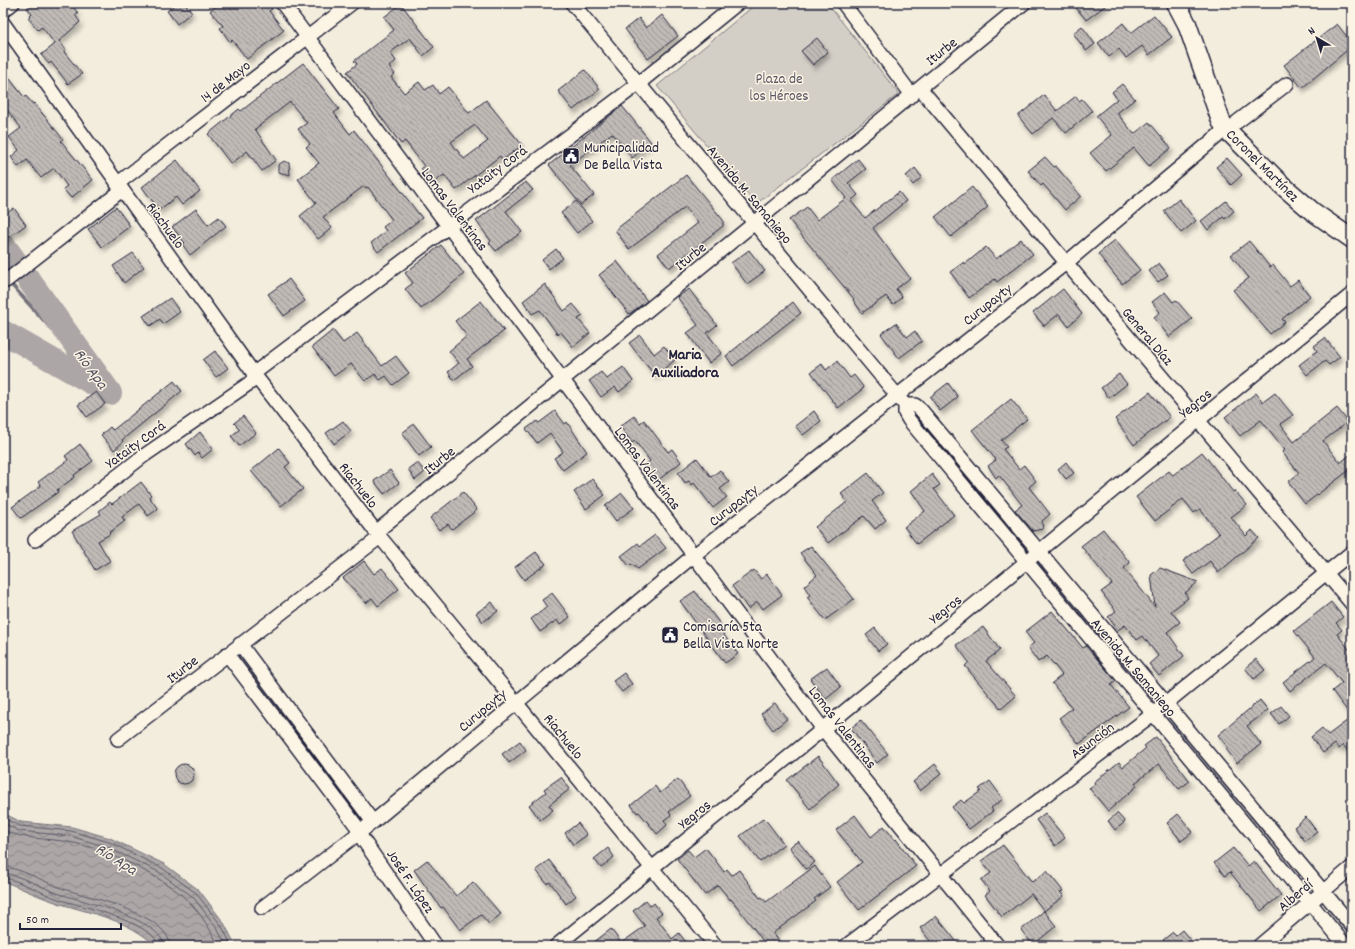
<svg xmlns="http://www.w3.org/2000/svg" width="1355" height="949" viewBox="0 0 1355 949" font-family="Dekko,sans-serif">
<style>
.grass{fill:url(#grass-dots);stroke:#7b7880}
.green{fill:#d4cfc6;stroke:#7b7880}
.water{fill:url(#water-waves);stroke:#75727b}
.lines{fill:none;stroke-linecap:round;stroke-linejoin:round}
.shore{stroke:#595766;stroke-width:1}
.stream{stroke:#75727b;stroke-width:4}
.river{stroke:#aca7a6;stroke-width:24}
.building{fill:url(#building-back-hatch);stroke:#22223b;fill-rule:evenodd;filter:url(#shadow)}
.street-casing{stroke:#22223b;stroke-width:16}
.secondary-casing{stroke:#22223b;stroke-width:21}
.street{stroke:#fcf5e5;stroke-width:13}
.secondary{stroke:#fcf5e5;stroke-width:18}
.labels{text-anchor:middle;stroke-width:3;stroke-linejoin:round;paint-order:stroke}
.street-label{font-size:15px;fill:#22223b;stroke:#fcf5e5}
.park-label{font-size:15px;fill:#575665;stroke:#fcf5e5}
.poi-label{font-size:15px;fill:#22223b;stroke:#fcf5e5;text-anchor:start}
.neighbourhood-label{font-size:16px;font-weight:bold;fill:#22223b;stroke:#fcf5e5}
.water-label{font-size:16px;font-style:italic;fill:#525160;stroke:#fcf5e5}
</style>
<defs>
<pattern id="grass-dots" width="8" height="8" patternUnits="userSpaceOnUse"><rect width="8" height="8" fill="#d4cfc6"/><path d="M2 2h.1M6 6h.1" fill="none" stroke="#b6b1ab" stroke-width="1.8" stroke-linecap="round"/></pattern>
<pattern id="water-waves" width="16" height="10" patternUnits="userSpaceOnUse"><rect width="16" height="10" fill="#aca7a6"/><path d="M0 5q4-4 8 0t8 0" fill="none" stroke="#8c8888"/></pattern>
<pattern id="building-back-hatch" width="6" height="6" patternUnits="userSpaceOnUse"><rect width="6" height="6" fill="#bfbab6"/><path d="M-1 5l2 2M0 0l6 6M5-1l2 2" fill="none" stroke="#9b9795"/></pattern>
<filter id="shadow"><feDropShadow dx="2.5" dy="4.5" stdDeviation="2" flood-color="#0004"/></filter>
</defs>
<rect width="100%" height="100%" fill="#f3edde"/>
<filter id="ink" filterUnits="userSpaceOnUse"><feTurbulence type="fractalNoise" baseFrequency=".025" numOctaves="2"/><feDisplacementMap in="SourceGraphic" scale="8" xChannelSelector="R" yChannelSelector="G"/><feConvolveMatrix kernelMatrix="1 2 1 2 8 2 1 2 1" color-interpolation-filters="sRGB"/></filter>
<g filter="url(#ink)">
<path class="grass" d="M917 415 1025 543V545L1022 546 915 418Z
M1042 566H1044L1151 694 1150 695 1147 696 1040 569Z
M241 656 361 815 359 817 357 818 238 659Z
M1174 722 1305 879 1304 881 1301 882 1171 725Z
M1328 909H1331L1352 934V944L1326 911Z"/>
<path class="green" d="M757 3H827L899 94 756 204 657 86Z"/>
<path class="water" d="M3 813 21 822 72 827 110 838 164 864 199 890 224 923 236 946H156C127 919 95 915 58 903 39 897 21 888 3 881Z"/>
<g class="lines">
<path class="shore" d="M3 818 20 826 71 831 109 842 162 868 196 893 221 925 232 946
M3 823 19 831 70 836 107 847 159 872 193 897 217 928 226 946
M3 830C24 840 46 838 69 842 104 848 163 876 188 901 201 913 211 931 219 946
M3 867C18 867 45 882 61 888 86 897 169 913 170 946
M3 873C18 874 45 889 60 894 82 901 162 919 164 946
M3 878C20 880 41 893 58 899 77 905 156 923 159 946"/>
<path class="stream" d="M9 282 110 393"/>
<path class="river" d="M3 244 110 393 3 332"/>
</g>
<path class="building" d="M34 3H70L78 13 75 15 80 22 59 41 66 50 64 52 82 74 68 84 51 62 49 64 41 55 55 44 42 27 38 30 28 18 32 14 27 8Z
M177 3H184L192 12 177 24 167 11Z
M220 3H267L272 9 269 11 284 30 247 59 232 40 230 42 220 28 223 26 210 11Z
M1072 3H1109L1086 20Z
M401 4 434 47 423 56 410 38 391 52V54L396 61 389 67 395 74 391 77 404 93 419 82 425 90 433 85 439 94 448 87 469 113 486 100 522 145 503 160 500 156 456 190 444 175 433 183 421 168 424 166 405 141 401 144 347 72 357 64 354 61 394 30 384 17ZM475 125 488 141 464 159 451 142Z
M662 15 678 36 648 59 625 29 639 18 646 28Z
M1154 15 1172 37 1149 55 1142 46 1126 58 1119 49 1109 57 1098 43 1123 23 1131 33Z
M1337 24 1352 43V46L1302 88 1284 65Z
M1082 26 1095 44 1086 51 1073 33Z
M817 38 828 52 813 65 801 51Z
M303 63 339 109 334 113 350 134 354 130 422 218 378 252 371 243 386 231 383 227 392 220 368 187 366 188 364 186 323 217 332 228 318 239 300 216 316 203 298 179 319 163 306 147 310 144 298 129 307 123 290 102 255 129 276 160 262 171 247 151 231 164 208 134 239 109 241 111Z
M3 70 24 97 26 96 33 104 34 103 63 139 61 141 93 180 71 198 63 189 67 186 54 168 41 178 27 160 18 167 11 157 19 150 9 137 21 128 3 105Z
M585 70 600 89 573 110 558 91Z
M1122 84 1135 99 1117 113 1134 134 1149 122 1171 148 1149 166 1134 148 1106 171 1090 153 1112 135 1096 116 1117 99 1112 92Z
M1044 95 1057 111 1076 96 1079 101 1082 99 1092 111 1066 133 1053 118 1033 134 1018 116Z
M622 106 651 142 632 158 612 133 570 165 594 195 581 205 549 165Z
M1045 157 1054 167 1056 166 1081 196 1065 210 1043 184 1041 186 1028 171Z
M1227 158 1242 175 1231 185 1216 167Z
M858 159 866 169 848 183 858 195 851 201 865 218 899 192 906 201 873 228 910 278 896 289 902 297 893 305 886 296 862 313 853 300 854 299 789 220 807 207 817 220 846 198 832 180Z
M177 160 200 191 182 205 176 197 159 210 142 187Z
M284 161 289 163 290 175 278 172V165Z
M915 168 922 177 913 185 906 176Z
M686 175 723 220V226L669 268 658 254 698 223 685 207 629 249 615 230Z
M526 182 533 190 506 211 522 232 496 251 489 243 491 241 476 221Z
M972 187 988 207 951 237 935 217Z
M1179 199 1196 221 1181 233 1164 211Z
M576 201 592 221 577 233 561 213Z
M1226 201 1234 211 1225 219 1223 217 1208 230 1201 221Z
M116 207 130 226 102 247 88 229Z
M14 208 26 225 3 241V216Z
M196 209 208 225 219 217 226 226 190 255 182 244 185 243 172 227Z
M1021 239 1033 254 997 282 995 279 969 298 950 272 964 262 965 264 986 247 996 259Z
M1115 240 1140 270 1122 284 1098 254Z
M1249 241 1270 267 1273 265 1290 286 1298 280 1310 296 1282 319 1285 322 1270 334 1233 290 1249 278 1231 255Z
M441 245 464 274 421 309 405 289 413 283 405 273Z
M556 249 563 258 549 269 542 260Z
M749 250 765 271 747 284 731 263Z
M133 253 144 267 124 283 113 266Z
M617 261 647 301 629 314 599 275Z
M1159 263 1168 275 1158 282 1149 271Z
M289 279 305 301 284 316 268 294Z
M545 284 564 311 573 304 583 316 578 319 590 333 573 347 561 332 558 335 540 310 532 314 523 301Z
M689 289 717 325 707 333 722 353 709 363 687 333 698 325 677 297Z
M1063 289 1082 314 1068 326 1059 314 1044 326 1033 313Z
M1165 292 1173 302 1176 300 1192 319 1169 337 1154 317 1160 312 1152 302Z
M170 298 180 312 163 324 160 319 150 326 143 316Z
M481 301 504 331 467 359 472 366 454 380 448 372 459 363 449 351 467 336 455 321Z
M793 302 801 313 733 366 726 356Z
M896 323 907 337 915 331 922 341 899 358 881 334Z
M333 330 343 343 357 333 382 366 396 356 409 373 393 385 386 376 380 380 375 374 365 381 351 364 334 376 312 347Z
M640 335 654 354 664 346 675 360 655 376 629 343Z
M1325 338 1340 357 1329 365 1325 361 1307 375 1299 365 1317 351 1314 346Z
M215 351 228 368 216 377 203 360Z
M837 361 850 378 854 375 864 388 838 408 811 372 822 364 826 370Z
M623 367 633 381 619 392 615 387 601 397 589 381 601 372 607 379Z
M1119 374 1127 384 1109 398 1101 388Z
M174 381 182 391 122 440 123 442 114 450 101 435 110 427 113 430Z
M948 383 958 397 940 411 930 397Z
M96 392 105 404 87 417 78 405Z
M1150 392 1170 417 1134 445 1115 419Z
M1256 393 1263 402 1275 393 1283 403 1293 415 1280 424 1294 442 1337 408 1348 422 1323 441 1340 463 1352 453V468L1305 504 1288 482 1299 473 1282 452 1285 450 1261 420 1240 436 1225 417Z
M1011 399 1027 419 1001 440 1007 447 1003 449 1019 469 1024 465 1036 481 1029 487 1050 514 1042 521 1043 529 1033 531 1015 510 1022 505 999 475 996 478 988 466 996 460 972 430Z
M555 411 565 424 567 422 587 452 563 470 554 458 563 452 550 433 537 443 526 429 537 421 539 423Z
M814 411 821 421 803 435 795 426Z
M243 416 256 433 239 446 231 436 240 429 234 423Z
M634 416 640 423 644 420 668 452 672 449 681 462 657 481 645 465 650 461 635 441 632 443 620 426Z
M343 421 351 431 334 444 326 433Z
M414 424 431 447 419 456 402 433Z
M200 432 213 449 202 458 198 453 195 456 186 444Z
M80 444 93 461 74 475 75 477 57 490 58 492 21 518 12 507 41 486 38 482 68 460 65 456Z
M279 448 290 463 285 467 303 489 281 506 251 471Z
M1202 452 1233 492 1235 491 1247 505 1231 517 1246 536 1252 530 1259 538 1218 573 1210 561 1193 574 1183 561 1219 534 1200 509 1194 513 1183 499 1155 521 1136 497 1169 471 1173 475Z
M697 458 711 477 720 470 729 482 720 489 727 497 713 508 694 483 692 485 689 481 685 483 678 473Z
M417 462 425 472 415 480 408 469Z
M1066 462 1074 473 1066 479 1058 469Z
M390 470 399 483 384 494 374 481Z
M868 473 883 493 872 501 886 520 875 529 864 516 828 543 815 527 847 502 841 494Z
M932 474 940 485 934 489 954 515 917 544 904 527 925 511 911 491Z
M592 479 605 495 586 509 574 492Z
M141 482 151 495 149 497 158 509 148 516 139 504 122 517 125 521 109 533 110 534 98 541 110 561 95 570 72 531 101 514 99 511 110 502 112 504Z
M463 492 477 510 452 529 448 524 439 530 430 518Z
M622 493 634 508 616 521 605 506Z
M1103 529 1130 563 1124 568 1155 607 1151 575 1160 568 1198 582 1185 593 1188 598 1171 611 1180 622 1167 632 1184 656 1159 676 1149 664 1158 656 1143 636 1137 640 1125 625 1118 630 1108 617 1116 611 1101 592 1112 584 1081 546Z
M655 535 666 548 638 569 631 564 629 566 621 556 638 543 640 546Z
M811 546 854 599 825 620 807 597 810 595 804 586 817 575 800 553Z
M536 552 546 564 524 580 515 567Z
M364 561 374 574 382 568 399 589 378 606 372 598 366 603 343 578Z
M754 570 761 579 767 574 782 595 763 609 757 602 748 609 732 586Z
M695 591 721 625 718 627 738 654 725 663 680 601Z
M552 593 570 617 560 625 557 620 540 632 531 619 547 607 542 600Z
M492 602 498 611 483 622 476 613Z
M1331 602 1343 617 1336 623 1342 630 1337 634 1352 653V717L1332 691 1342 683 1326 663 1290 691 1283 682 1315 657 1294 631Z
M1052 611 1083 648 1086 646 1116 681 1111 685 1129 707 1079 744 1059 718 1072 708 1052 683 1062 675 1047 656 1038 662 1028 648 1034 643 1025 632Z
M983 627 1000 650 986 661 1016 696 1001 709 965 666 969 662 956 645Z
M875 628 887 644 878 651 866 635Z
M1256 659 1265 670 1254 679 1245 668Z
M827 667 841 687 826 699 810 679Z
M624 673 632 684 622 692 613 681Z
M1260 700 1268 710 1247 726 1261 744 1237 763 1226 749 1228 748 1218 735Z
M775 703 787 719 773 730 761 714Z
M1281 706 1289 716 1279 724 1271 714Z
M1352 717V756L1343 745 1339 749 1335 744 1323 753 1311 737 1322 728 1328 735Z
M861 720 888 754 877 763 851 728Z
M1156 737 1190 781 1179 789 1159 764 1135 783 1137 786 1108 811 1089 788 1095 784 1094 782 1119 762 1123 767 1146 748 1144 746Z
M520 741 526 750 509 763 502 754Z
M818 756 839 784 810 809 787 780Z
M174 774a10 10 0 1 1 20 0a10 10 0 1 1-20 0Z
M935 764 942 773 920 791 913 782Z
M561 777 570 789 549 805 553 810 540 820 529 805 546 792 544 789Z
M678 779 690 796 669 812 671 815 664 820 667 825 657 834 639 812 637 813 631 805 655 786 660 793Z
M990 781 1003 799 991 808 993 811 969 829 952 807 961 800 964 803 981 791 979 789Z
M1045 813 1065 838 1055 846 1036 820Z
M1117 813 1125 822 1115 830 1108 821Z
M1178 814 1193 832 1181 841 1167 823Z
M855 815 871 837 884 826 895 840 896 839 916 866 859 910 837 882 862 862 836 830Z
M1306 817 1317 832 1305 841 1294 827Z
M764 818 784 844 760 862 740 836Z
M578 823 587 835 573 845 565 833Z
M798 841 815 862 806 869 789 847Z
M1003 845 1032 882 1047 871 1063 891 1060 892 1064 896 1044 911 1031 894 1002 917 985 895 990 891 981 880 991 873 981 861Z
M608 848 614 857 601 868 594 859Z
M706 848 724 872 727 869 732 875 739 870 760 898 762 897 766 902 815 866 830 887 814 899 816 901 773 933 783 946H767L731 899 730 900 718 885 705 895 677 859 688 850 694 857Z
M1233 848 1248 866 1254 861 1281 895 1261 911 1230 872 1225 876 1214 863Z
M427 860 456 896 473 882 501 914 489 924 481 915 460 930 443 907 441 908 414 870Z
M549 860 576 896 566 904 550 882 547 884 536 870Z
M646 900 651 906 654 903 662 913 656 917 672 939 679 933 689 946H589L611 929 621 943 645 926 633 911Z
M1044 911 1056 926 1033 945 1021 930Z
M936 916 960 946H934L920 928Z
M1182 930 1195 946H1162L1166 943 1163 940 1173 932 1176 935Z"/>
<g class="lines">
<defs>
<path id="street" d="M282 3 823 729 998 946
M572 3 905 405V413L909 420 1346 946
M843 3 912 95
M3 11 13 3
M3 23 257 378 380 537 716 946
M920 88 1352 604
M1237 122 1287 84
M117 184 352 3
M6 281 122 190
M253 374 638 84 738 3
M905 405H915L921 410 1352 926
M376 532 1024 3
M35 540 142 457 257 378
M240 644 373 822
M227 654 361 832
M118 739 380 537
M359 834 436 946
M262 908 373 822 693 556 1066 263 1226 129
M556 946 823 729 1352 294
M846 946 1153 714 1352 552
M1259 946 1352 867"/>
<path id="secondary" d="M1176 3 1187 24 1221 121 1226 129 1283 186 1312 211 1352 239"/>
</defs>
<use href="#street" class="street-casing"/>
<use href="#secondary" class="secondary-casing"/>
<use href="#street" class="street"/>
<use href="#secondary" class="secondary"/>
</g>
</g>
<defs>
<symbol id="civic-square" viewBox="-11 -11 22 22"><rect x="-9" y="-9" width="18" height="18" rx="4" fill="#22223b" stroke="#fcf5e5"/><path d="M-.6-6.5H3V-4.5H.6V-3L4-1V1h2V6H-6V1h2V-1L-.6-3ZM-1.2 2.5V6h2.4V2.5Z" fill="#fff"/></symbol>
</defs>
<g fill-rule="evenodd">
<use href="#civic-square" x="561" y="146" width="20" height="20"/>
<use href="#civic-square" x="660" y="625" width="20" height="20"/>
</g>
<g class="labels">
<g class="street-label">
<text transform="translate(941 51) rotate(-39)" y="5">Iturbe</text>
<text transform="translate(225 81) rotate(-38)" y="5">14 de Mayo</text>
<text transform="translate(1263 165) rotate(45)" y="5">Coronel Martínez</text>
<text transform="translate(497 169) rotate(-37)" y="5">Yataity Corá</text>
<text transform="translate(750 194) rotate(50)" y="5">Avenida M. Samaniego</text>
<text transform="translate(455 209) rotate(53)" y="5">Lomas Valentinas</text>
<text transform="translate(166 225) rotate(54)" y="5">Riachuelo</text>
<text transform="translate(690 256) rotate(-39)" y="5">Iturbe</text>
<text transform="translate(987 304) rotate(-38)" y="5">Curupayty</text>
<text transform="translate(1148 336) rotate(50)" y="5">General Díaz</text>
<text transform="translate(1195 403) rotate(-40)" y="5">Yegros</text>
<text transform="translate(135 444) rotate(-36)" y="5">Yataity Corá</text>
<text transform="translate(439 460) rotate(-39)" y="5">Iturbe</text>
<text transform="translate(648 468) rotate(53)" y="5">Lomas Valentinas</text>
<text transform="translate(359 485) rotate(52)" y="5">Riachuelo</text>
<text transform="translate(733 505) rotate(-38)" y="5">Curupayty</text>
<text transform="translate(945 609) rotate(-39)" y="5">Yegros</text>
<text transform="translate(1134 667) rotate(50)" y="5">Avenida M. Samaniego</text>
<text transform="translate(182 669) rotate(-38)" y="5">Iturbe</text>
<text transform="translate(482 710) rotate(-40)" y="5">Curupayty</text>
<text transform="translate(843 727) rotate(52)" y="5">Lomas Valentinas</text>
<text transform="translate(564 736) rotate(51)" y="5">Riachuelo</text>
<text transform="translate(1092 740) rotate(-37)" y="5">Asunción</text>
<text transform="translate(694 814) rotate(-39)" y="5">Yegros</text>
<text transform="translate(411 881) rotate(56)" y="5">José F. López</text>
<text transform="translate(1295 895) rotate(-40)" y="5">Alberdí</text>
</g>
<g class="park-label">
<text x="779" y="83">Plaza de<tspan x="779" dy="17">los Héroes</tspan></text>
</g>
<g class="poi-label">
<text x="584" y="152">Municipalidad<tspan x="584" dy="17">De Bella Vista</tspan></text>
<text x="683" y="631">Comisaría 5ta<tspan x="683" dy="17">Bella Vista Norte</tspan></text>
</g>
<g class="neighbourhood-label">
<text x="685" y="359">Maria<tspan x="685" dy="18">Auxiliadora</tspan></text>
</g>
<g class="water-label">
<text transform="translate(92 368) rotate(54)" y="6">Río Apa</text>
<text transform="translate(117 858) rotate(32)" y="6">Río Apa</text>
</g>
</g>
<rect width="1355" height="949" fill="none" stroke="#fcf5e5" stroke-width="16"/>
<rect x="8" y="8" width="1339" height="933" fill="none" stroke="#22223b" stroke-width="1.5" filter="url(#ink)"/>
<g transform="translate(1317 38) rotate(322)" stroke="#fcf5e5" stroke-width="3" paint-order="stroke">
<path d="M0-3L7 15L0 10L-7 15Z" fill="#22223b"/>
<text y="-6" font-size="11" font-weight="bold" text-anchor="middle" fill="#22223b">N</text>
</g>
<path d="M20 923v6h101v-6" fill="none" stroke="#22223b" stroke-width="2"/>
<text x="26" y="923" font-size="12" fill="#22223b" stroke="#fcf5e5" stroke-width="3" paint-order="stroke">50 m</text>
</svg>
